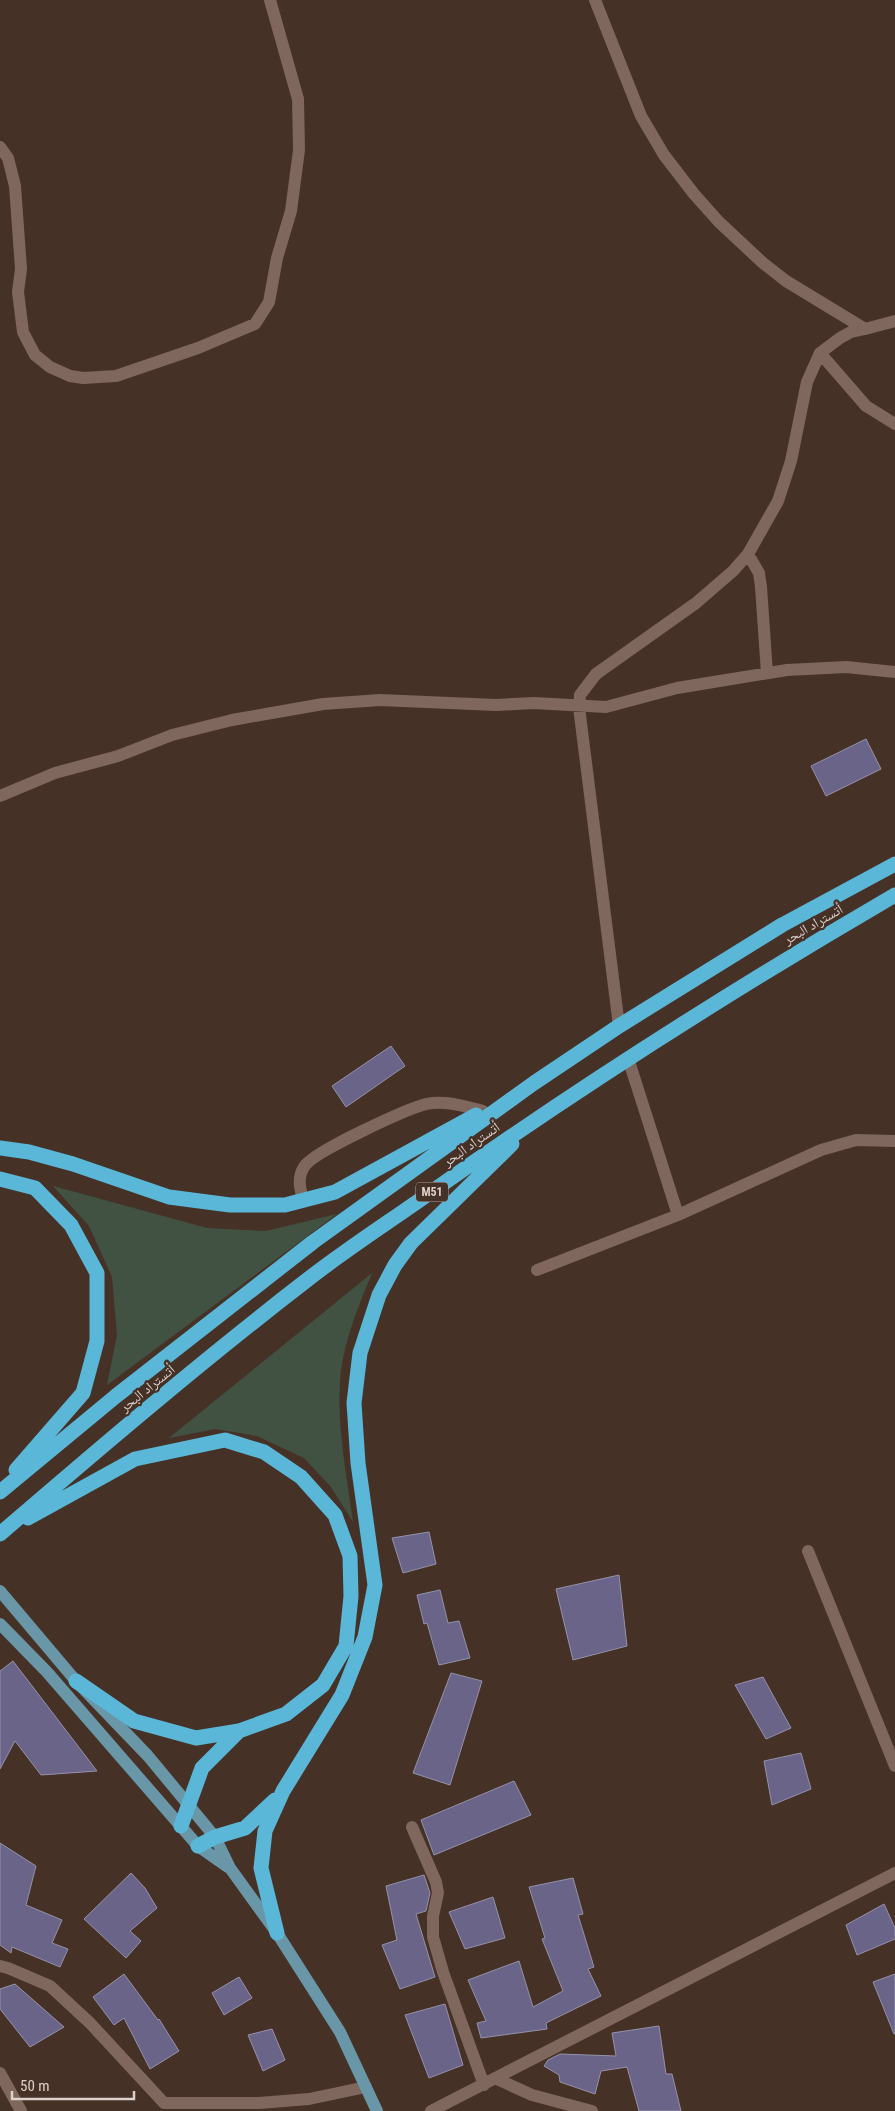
<svg xmlns="http://www.w3.org/2000/svg" width="895" height="2111" viewBox="0 0 895 2111" font-family="'Roboto Condensed','Noto Naskh Arabic',sans-serif">
<style>
.green{fill:#415242}
.building{fill:#696488;stroke:#9492aa}
.lines{fill:none;stroke-linecap:round;stroke-linejoin:round}
.minor{stroke:#7f675d;stroke-width:12}
.major{stroke:#6997a7;stroke-width:12}
.highway{stroke:#5bb7d8;stroke-width:15}
.labels{text-anchor:middle;stroke-width:4.5;stroke-linejoin:round;paint-order:stroke}
.shield{fill:#463127;stroke:#b0a19a;stroke-width:1}
.shield-label{font-size:12px;font-weight:bold;fill:#ded1cb}
.street-label{font-size:14px;fill:#ded1cb;stroke:#463127}
</style>
<rect width="100%" height="100%" fill="#463127"/>
<path class="green" d="M53 1186 207 1228 266 1231 337 1214 107 1385 117 1335 112 1277 89 1226Z
M372 1273C358 1307 342 1346 340 1382 337 1429 347 1476 353 1522L331 1487 304 1458 257 1436 215 1429 169 1438Z"/>
<path class="building" d="M866 739 881 769 826 796 811 766Z
M391 1046 405 1066 346 1107 332 1086Z
M429 1532 436 1564 403 1573 392 1538Z
M619 1575 627 1646 573 1660 556 1589Z
M440 1590 448 1623 459 1621 470 1658 439 1665 427 1623 424 1624 417 1595Z
M13 1661 97 1771 41 1775 15 1741 0 1769V1671Z
M451 1673 482 1681 450 1785 413 1773Z
M763 1677 791 1728 766 1739 735 1685Z
M801 1753 811 1789 772 1805 764 1761Z
M514 1781 531 1815 434 1855 421 1820Z
M0 1843 36 1866 26 1905 62 1920 52 1943 68 1949 60 1967 12 1947 11 1953 0 1945Z
M131 1873 145 1888 157 1908 130 1931 141 1941 126 1958 84 1919Z
M424 1875 430 1893 426 1911 416 1914 435 1977 400 1989 382 1945 397 1940 386 1886Z
M573 1878 583 1914 578 1915 594 1967 588 1969 601 1996 546 2023 547 2029 481 2038 477 2023 486 2021 468 1980 519 1961 533 2007 563 1991 542 1939 545 1938 529 1887Z
M493 1897 505 1938 465 1949 449 1912Z
M884 1904 895 1928V1939L857 1955 846 1925Z
M124 1974 158 2020 159 2019 179 2051 150 2069 124 2018 114 2025 93 1997Z
M895 1974V2034H894L873 1982Z
M239 1977 252 1998 224 2015 212 1993Z
M15 1984 64 2027 30 2047 0 2009V1989Z
M445 2004 463 2065 429 2078 405 2015Z
M659 2026 666 2074H672L681 2111H639L627 2067 601 2071 595 2094 560 2082 559 2075 544 2066 548 2060 560 2054 616 2056 612 2033Z
M272 2029 285 2060 263 2071 248 2035Z"/>
<g class="lines">
<path class="minor" d="M595 0 641 116 664 155 694 194 719 222 763 263 786 281 865 329 895 321
M0 147 8 158 15 186 21 269 18 292 23 332 35 355 50 367 70 376 83 378 116 376 198 348 255 324 269 302 277 258 291 211 299 150 298 99 270 0
M820 353 866 406 895 424
M748 554 759 573 761 587 767 673
M0 796 55 773 118 756 172 735 232 720 323 704 380 700 496 705 534 703 606 707 677 688 787 670 846 667 895 672
M619 1026 579 707 580 695 596 674 696 603 733 571 748 554 778 501 791 461 807 382 820 353 840 338 851 332 865 329
M628 1058 678 1215
M303 1200C300 1188 297 1178 304 1167 312 1152 407 1109 426 1104 445 1100 464 1106 483 1111
M537 1270 678 1215 821 1150 856 1140 895 1141
M808 1551 895 1766
M412 1827 436 1882 438 1893 433 1916V1937L443 1972 484 2085
M0 1966 8 1968 50 1986 90 2023 164 2103H259L309 2099 366 2087
M0 2073 21 2111
M497 2079 532 2095 592 2111
M431 2111 895 1873"/>
<path class="major" d="M0 1591 76 1681 148 1756 215 1837 230 1868 277 1933 340 2032 377 2111
M0 1624 47 1672 198 1846 228 1867"/>
<path class="highway" d="M0 1148 29 1152 73 1164 169 1197 230 1205H285L335 1192 476 1115
M0 1179 35 1188 71 1225 97 1273V1341L83 1393 16 1470
M0 1492 116 1396 313 1242 534 1083 619 1026 782 925 895 864
M28 1518 135 1459 225 1440 264 1452 301 1477 335 1515 350 1556 351 1596 346 1646 323 1685 286 1714 239 1731 196 1738 134 1721 76 1681
M0 1534C101 1447 202 1361 307 1280 348 1248 392 1220 434 1190 583 1085 737 987 895 895
M181 1826 202 1768 239 1731
M198 1846 215 1837 245 1828 275 1800
M277 1933 261 1868 265 1831 283 1791 342 1695 365 1637 375 1585 358 1463 354 1403 360 1353 379 1295 395 1265 411 1243 512 1144"/>
</g>
<g class="labels">
<rect class="shield" x="416" y="1182.5" width="32" height="19" rx="4"/>
<g class="shield-label">
<text x="432" y="1196">M51</text>
</g>
<g class="street-label">
<text transform="translate(813 924) rotate(-30)" y="5">أتستراد البحر</text>
<text transform="translate(471 1144) rotate(-35)" y="5">أتستراد البحر</text>
<text transform="translate(147 1388) rotate(-39)" y="5">أتستراد البحر</text>
</g>
</g>
<path d="M12 2091v8h122v-8" fill="none" stroke="#ded1cb" stroke-width="2.5"/>
<text x="20" y="2091" font-size="15" fill="#ded1cb" stroke="#463127" stroke-width="4" paint-order="stroke">50 m</text>
</svg>
